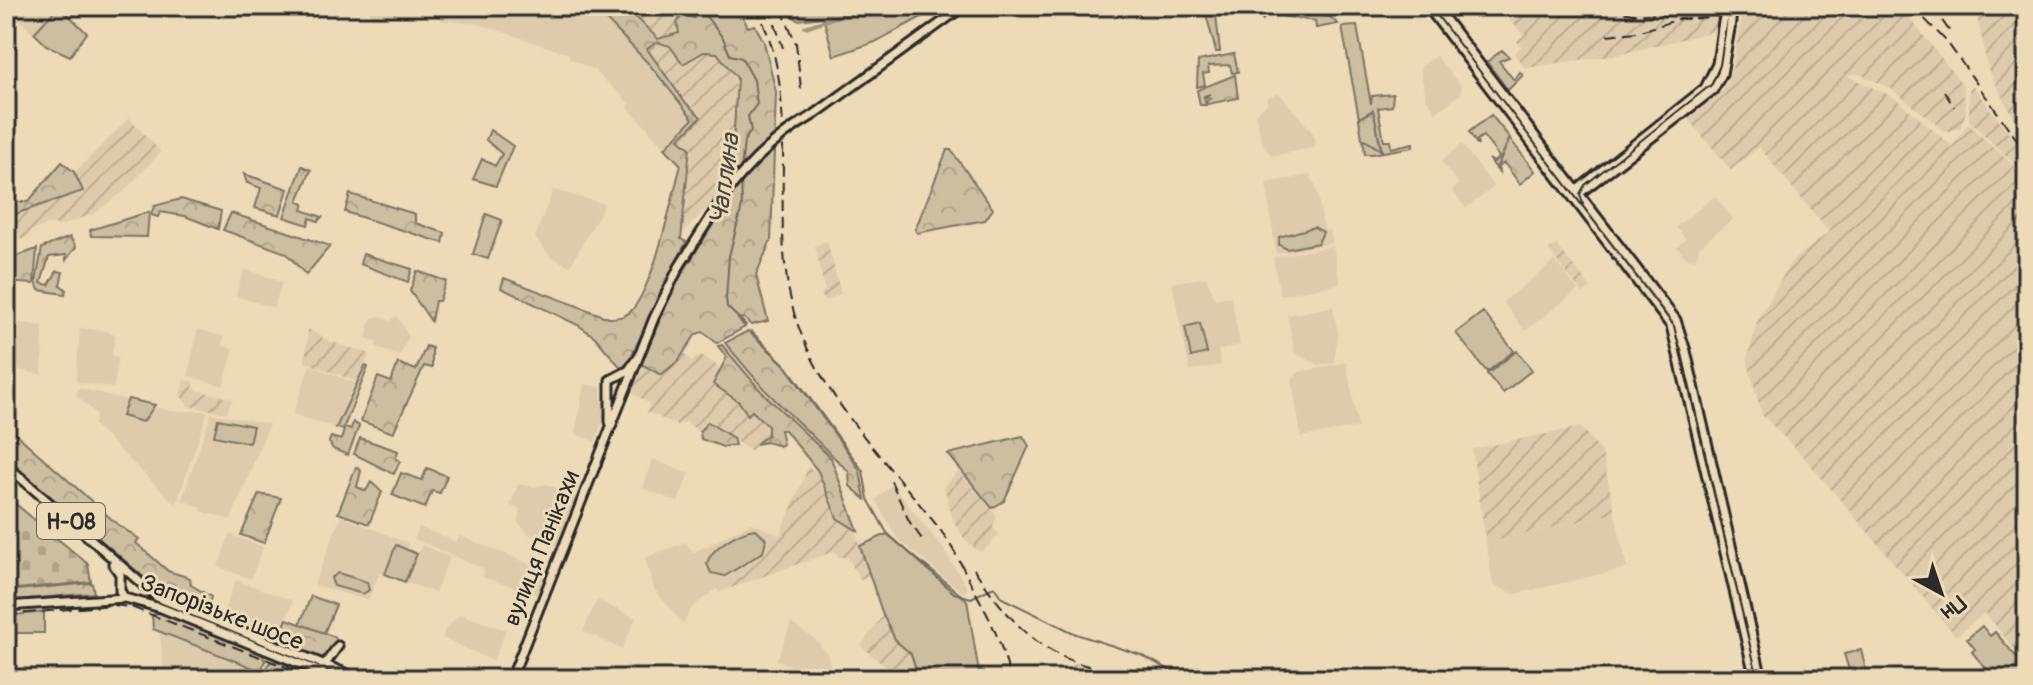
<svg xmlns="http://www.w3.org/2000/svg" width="2033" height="685" viewBox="0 0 2033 685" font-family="Pangolin,sans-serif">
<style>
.built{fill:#ddcbab}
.industrial{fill:url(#industrial-furrows)}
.green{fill:#cebea0;stroke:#7c7466;stroke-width:2}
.forest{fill:url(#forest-crowns);stroke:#7c7466;stroke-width:2}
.cemetery{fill:url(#cemetery-stones);stroke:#7c7466;stroke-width:2}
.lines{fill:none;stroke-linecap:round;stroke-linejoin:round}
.stream{stroke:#726b5e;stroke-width:2}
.canal{stroke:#a19580;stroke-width:4}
.major-casing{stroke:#2b2b2b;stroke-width:13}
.major{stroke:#eddab7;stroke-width:7}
.tram{stroke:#2b2b2b;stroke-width:2}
.rail{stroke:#2b2b2b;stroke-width:2;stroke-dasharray:12 6;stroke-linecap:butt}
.major-bridge-casing{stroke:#2b2b2b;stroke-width:13;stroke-linecap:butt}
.major-bridge{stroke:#eddab7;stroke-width:7}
.labels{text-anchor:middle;stroke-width:6;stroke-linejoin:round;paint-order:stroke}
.shield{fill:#eddab7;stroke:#656055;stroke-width:2}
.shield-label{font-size:22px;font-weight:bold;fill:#2b2b2b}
.street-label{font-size:24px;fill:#2b2b2b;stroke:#eddab7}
.water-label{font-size:26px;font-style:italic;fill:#484640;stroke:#eddab7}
</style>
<defs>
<pattern id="industrial-furrows" width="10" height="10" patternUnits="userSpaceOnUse" patternTransform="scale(2)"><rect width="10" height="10" fill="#ddcbab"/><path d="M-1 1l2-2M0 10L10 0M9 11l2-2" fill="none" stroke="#beae93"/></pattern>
<pattern id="forest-crowns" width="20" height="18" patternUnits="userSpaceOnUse" patternTransform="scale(2)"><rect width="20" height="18" fill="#cebea0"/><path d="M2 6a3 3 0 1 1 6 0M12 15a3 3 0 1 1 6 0" fill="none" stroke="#b1a38a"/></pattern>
<pattern id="cemetery-stones" width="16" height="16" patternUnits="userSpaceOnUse" patternTransform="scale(2)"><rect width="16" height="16" fill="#cebea0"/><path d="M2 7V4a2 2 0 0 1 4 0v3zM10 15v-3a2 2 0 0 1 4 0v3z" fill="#b1a38a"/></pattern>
</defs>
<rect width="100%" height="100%" fill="#eddab7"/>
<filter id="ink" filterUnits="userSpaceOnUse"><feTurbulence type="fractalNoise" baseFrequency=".0125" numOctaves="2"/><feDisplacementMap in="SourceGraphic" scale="16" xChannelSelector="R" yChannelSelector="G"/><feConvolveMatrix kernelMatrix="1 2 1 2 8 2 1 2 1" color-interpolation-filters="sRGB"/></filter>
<g filter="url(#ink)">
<path class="built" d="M24 6H58L34 33 15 16Z
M442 6 439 12 371 19 369 7Z
M445 6H593L649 64 693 119 665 148 628 107 630 104 594 70 569 58V54L479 24 440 20Z
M1436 56 1461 86V94L1436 112 1426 98 1420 67Z
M1279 93 1313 133 1316 147 1272 156 1263 144 1255 114 1268 103 1266 98Z
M1462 144 1494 187 1466 208 1452 190 1459 184 1441 161Z
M1310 175 1317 190 1323 225 1325 231 1330 230 1333 243 1276 254 1266 183Z
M553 190 605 204 570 266 551 257 535 237Z
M1715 196 1733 219 1699 247 1696 260 1686 258 1677 247 1686 239 1676 227Z
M1333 246 1340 284 1280 295 1273 257Z
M1555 261 1578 290 1525 331 1503 302Z
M244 269 282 282 274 308 236 296Z
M1206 277 1215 299 1231 296 1240 345 1218 350 1221 365 1190 371 1172 283Z
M1333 307 1338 334 1334 363 1319 365 1295 353 1287 315Z
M379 316 390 321 397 316 409 337 399 356 376 347 377 342 366 338 371 319Z
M6 321 43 326 42 375 6 367Z
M80 328 107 331 115 336 112 355 118 357 114 388 76 382Z
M198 329 224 337 222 345 234 349 223 386 188 376Z
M1346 362 1358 427 1301 437 1292 379 1299 372Z
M310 365 354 383 336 428 293 414Z
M584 384 601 387V400L604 401V418L595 442 575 433Z
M79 388 171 411H208L176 505 94 425 96 414 76 395Z
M211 413 269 424 231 520 201 511V508L182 500Z
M652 459 689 474 678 502 643 488Z
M518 484 535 487 547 484 577 497 558 547 530 535 518 523 520 509 510 505Z
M892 485 942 547 968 589 963 593 897 538 875 500Z
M1615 513 1627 568 1515 594 1493 585 1486 543Z
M341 516 408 543 407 549 418 553 422 545 450 557 435 593 380 572 368 600 314 585Z
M751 523 780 535 764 555 693 606 683 624 654 589 645 558 686 542 693 553Z
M419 527 456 542 460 536 547 571 538 595 483 577 484 569 414 539Z
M230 534 263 547 251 579 218 567Z
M236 580 293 601 277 641 221 619Z
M597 600 636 618 622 649 583 631Z
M460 614 506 630 493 661 443 638 444 631Z
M791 623 816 640 828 655 831 669 827 679 777 660Z
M160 633 263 673 279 679H164Z"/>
<path class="industrial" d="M625 6H692L696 15 679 33 658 39Z
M1508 6H1721L1716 31 1616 55 1525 68 1514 53 1522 47 1517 41 1524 35 1507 17 1511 13Z
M1744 6H1900L1963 85 1966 112 1960 128 1946 132 1890 88 1857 73 1848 76 1895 98 1952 146 1968 124 2027 178V664L1985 613 1956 636 1802 455 1762 415 1747 360 1757 322 1791 262 1829 232 1759 147 1731 170 1688 119 1724 89 1731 72Z
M1975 6H2027V15L2016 19 2027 39V134L2023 136 1988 69Z
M657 42 670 45 683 65 705 53H717L735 78V123L726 188 681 235 692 149 680 140 702 116 678 92 646 49Z
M1973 86 2027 158V175L1969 121V89Z
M129 118 161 152 123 192 93 214 57 227 56 224 47 225 30 231 29 236 21 240 14 225 6 226V217L80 193 70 177Z
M827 241 841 294 824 301 821 293 825 291 815 246Z
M1557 245 1591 288 1583 294 1549 251Z
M308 329 329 341 370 354 357 382 305 362Z
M684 352 692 361 701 355 719 367 714 384 739 402 748 414 752 411 768 426V435L750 451 707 421 699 432 686 422 677 425 647 412 649 403 631 392 641 364 658 371Z
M184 380 194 382 193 389 233 399 226 413 188 406 180 395Z
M1581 427 1602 453 1615 513 1486 543 1472 449Z
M808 468 818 471 837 518 854 528 871 575 860 580 848 557H838L835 551 719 592 716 588 764 554 780 535Z
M959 471 997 516 993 527 999 535 983 551H978L964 538 953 520 944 486Z
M883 615 896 642 911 654 919 679H901L861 646Z
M1075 663 1130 676 1138 679H1061Z"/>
<path class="green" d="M59 6 87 33 70 56 46 45 34 33Z
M798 6H942L875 42 834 56 823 17 798 20 793 16Z
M1265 8 1330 17 1338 24 1316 28 1315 21 1267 14 1262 21Z
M1357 26 1371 104 1372 96 1393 94 1392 106 1378 108 1384 141H1390L1391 148 1413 143V147L1372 154H1365L1363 139 1382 151 1373 110 1359 118 1342 27Z
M1234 54 1238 72 1232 73 1230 65 1208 66 1209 73 1203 74 1205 85 1197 87 1198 61Z
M1491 115 1510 138 1496 168 1489 159 1494 162 1499 157 1483 136 1477 140 1478 146 1469 132Z
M486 214 502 220 488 259 473 254Z
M1314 227 1323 232 1318 243 1287 249 1279 245V237Z
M1483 312 1514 351 1487 372 1456 333Z
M1200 323 1207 353 1191 357 1185 327Z
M1517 351 1532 370 1503 393 1487 374Z
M128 399 155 405 143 422 122 416Z
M218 419 253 426 249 443 214 436Z
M756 529 766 539 763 552 725 576 711 573 707 564C710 548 740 530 756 529Z
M887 534 967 600 980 679H919L911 654 896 641 883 615 860 546Z
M396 545 417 554 405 582 385 574Z
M338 573 367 582 369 590 363 594 334 586 331 578Z
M311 596 336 605 324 633 300 624Z
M44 612V633H6V616Z
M160 612 262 654 265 661 261 671 153 629 152 615Z
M1982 626 1990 636 1995 632 2026 668V679H1995L1972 652 1975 649 1967 639Z
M1861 650 1868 679H1852L1844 654Z
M276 661 328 679H280L265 673 269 663Z"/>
<path class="forest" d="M593 6H625L658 39 679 33 677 23 682 15 694 18 692 6H737L748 27 755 25 764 42 776 92 771 240 756 275 768 321 751 325 744 318 738 319 745 327 717 343 703 332 696 334 678 361 661 375 641 364 675 285 719 215 731 180 737 78 717 53 704 52 683 64 670 46 657 42 647 49 684 101 701 117 679 139 690 148 681 239 686 242 629 361 622 369 595 337 578 325 501 288 504 278 609 318C618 318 626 317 632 310 655 283 671 201 681 165L665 148 693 119 649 64Z
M1207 6H1215L1220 52H1216L1205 10Z
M1502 50 1509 57 1499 61 1514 80 1520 72 1523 75 1508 90 1487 62Z
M1235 75 1238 98 1208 104 1206 101 1211 98 1205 97 1210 94 1204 96 1206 105H1200L1197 90Z
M1372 111 1374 113 1381 150 1362 138 1359 119Z
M490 130 513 146 496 186 473 179 482 159 495 166 502 154 486 140Z
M1510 139 1535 171 1520 184 1504 163 1498 167 1499 172 1496 169Z
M947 150H951L993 209 985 220 917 233 915 230Z
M62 162 74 172 83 191 6 217V196L10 202H28Z
M302 166 311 170 298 201 304 204 302 210 322 217 318 221 310 218 308 225 284 217Z
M244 174 288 189 280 215 255 208 261 188 247 183Z
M350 194 415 214V223L445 233 443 243 345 212Z
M181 199 221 211 218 229 185 216 160 212 158 217 151 215 154 206Z
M149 212 147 237 91 236 90 230Z
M231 213 330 246 306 275 286 253 223 230Z
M70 237 76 247 66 260V255L49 257 41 283 49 285 57 271 63 272 60 285 66 289 65 294 39 290 36 282 42 248Z
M37 249 34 284 6 282V260Z
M363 254 412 269 408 282 360 264Z
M417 271 446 281 439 301H435L431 321 410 291Z
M748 331 783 363 847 451 860 471 865 499 850 486 849 472 764 389 725 343Z
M722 345 761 391 831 458 858 531 837 518 818 471 785 430H780L783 444 780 446 766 442 756 444 768 435V426L752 411 748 415 739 402 713 384 727 357 718 346Z
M426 346 432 348V368L424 366 393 433 361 421 378 377 391 382 398 363 416 370Z
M365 366 368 367 344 427 351 429 353 422 359 426 348 455 333 449 329 442 331 437 341 440 344 430 336 428Z
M708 422 733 438 735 445 723 447 701 439 700 431Z
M6 425 117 524 139 539 136 543 168 571 190 578 191 585 211 597 207 614 171 599 153 585 6 458Z
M1023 436 1029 446 1004 501 992 508 948 454Z
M360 438 398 451 396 458 400 461 394 474 354 454Z
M356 467 361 471 357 487 366 491 371 482 382 492 369 524 338 513Z
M427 468 447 476 440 493 432 491 425 508 392 495 401 473 422 480Z
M259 494 281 498 264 543 241 535Z
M92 583 94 593 6 601V591Z
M287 619 335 637 337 642 323 658 283 643 280 634Z"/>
<path class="cemetery" d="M6 496 88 564 91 582 6 590Z"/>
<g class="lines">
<path class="stream" d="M698 6 723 38 730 55 742 58 754 80 757 104 748 116 751 131 744 141 741 170
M741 180 742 206 729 256 726 298 727 307 746 325
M751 331 788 368 863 471 868 499 887 533 954 593 971 598 994 587 1002 598 1076 634 1141 655 1170 670 1182 672 1199 667 1244 679"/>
<path class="canal" d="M805 27 869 6"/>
<defs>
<path id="major" d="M1427 6 1671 326 1755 679
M1435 6 1676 320 1686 351 1762 679
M815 114 964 6
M1576 191 1705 88 1717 64 1722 28
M1576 196 1713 90 1722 74 1730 29
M610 422V380L629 370 635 361
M6 465 157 597 360 679
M113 564 120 574V591L125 598
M6 606 125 598 161 608 338 679
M323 667 338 646
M511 679 654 318 679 267 710 218"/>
</defs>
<use href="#major" class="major-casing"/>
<use href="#major" class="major"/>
<path class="tram" d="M1430 6 1674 326 1758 679
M1583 204 1580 194 1585 185 1712 84 1720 65 1729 6"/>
<path class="rail" d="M755 6C809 104 761 224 799 328 828 407 891 465 941 531 956 551 965 573 977 595 992 622 1004 649 1010 679
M769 6 783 48
M1589 6 1632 14 1675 15
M1912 6 1947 42 2027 154
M1932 6 1950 32
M781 8 796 43 801 89
M1699 13 1737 22
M1607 35 1637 32 1680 19 1709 18
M1944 91 1954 107
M891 481 909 521 924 542
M974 569C1002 610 1029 646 1078 663 1100 670 1123 672 1145 679
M6 615 113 605 131 607 317 679"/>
<defs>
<path id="major-bridge" d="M1722 28 1725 11
M1730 29 1732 12
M710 218C734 176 773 138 815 114"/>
</defs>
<use href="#major-bridge" class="major-bridge-casing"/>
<use href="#major-bridge" class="major-bridge"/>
</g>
</g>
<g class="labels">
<rect class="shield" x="37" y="503" width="68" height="36" rx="6"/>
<g class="shield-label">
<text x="71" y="529">Н-08</text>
</g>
<g class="street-label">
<text transform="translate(541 548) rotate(-68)" y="8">вулиця Панікахи</text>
<text transform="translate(222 612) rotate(21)" y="8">Запорізьке шосе</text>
</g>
<g class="water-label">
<text transform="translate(724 179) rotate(-82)" y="9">Чаплина</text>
</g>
</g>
<rect width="2033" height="685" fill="none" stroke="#eddab7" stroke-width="32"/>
<rect x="16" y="16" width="2001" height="653" fill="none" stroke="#2b2b2b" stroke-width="3" filter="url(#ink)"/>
<g transform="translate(1941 593) rotate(140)" stroke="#eddab7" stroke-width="6" paint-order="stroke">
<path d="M0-6L14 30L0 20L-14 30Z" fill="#2b2b2b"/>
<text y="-12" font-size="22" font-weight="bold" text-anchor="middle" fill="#2b2b2b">Пн</text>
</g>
</svg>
